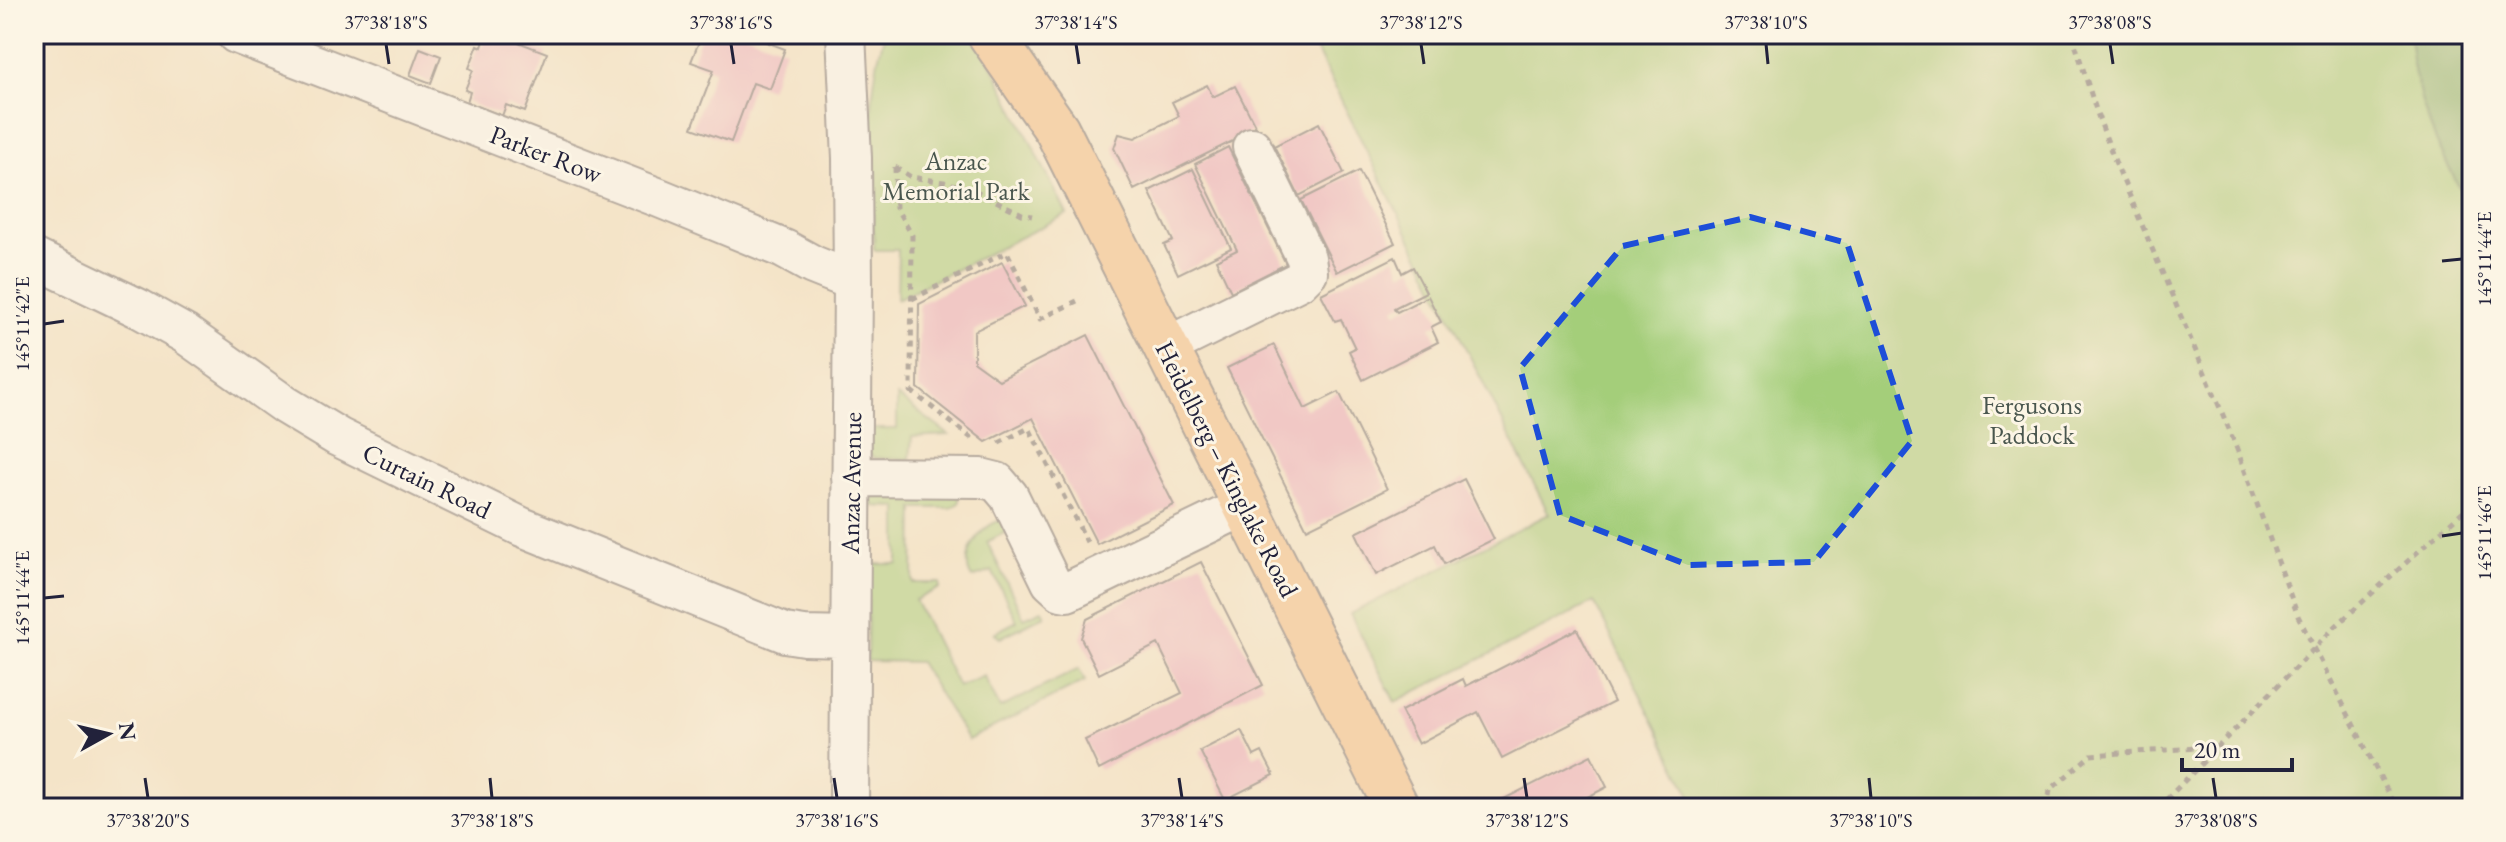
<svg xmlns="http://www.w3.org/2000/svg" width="2506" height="842" viewBox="0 0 2506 842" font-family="'EB Garamond',serif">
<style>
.green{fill:#a4ce7a;stroke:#63785a;stroke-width:2}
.forest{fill:#83b16a;stroke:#526a52;stroke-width:2}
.building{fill:#eda6c1}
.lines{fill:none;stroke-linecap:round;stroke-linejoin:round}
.minor-casing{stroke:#6c666c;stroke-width:42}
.major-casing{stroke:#6c666c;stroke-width:48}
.path{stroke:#6c666c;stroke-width:5;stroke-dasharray:6 6;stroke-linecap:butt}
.minor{stroke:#fff;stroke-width:38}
.major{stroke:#f7be88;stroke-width:44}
.marked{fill:none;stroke:#1d4ed8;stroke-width:6;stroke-dasharray:16 10;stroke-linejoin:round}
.ticks{fill:none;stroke:#22223b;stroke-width:3}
.labels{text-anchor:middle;stroke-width:6;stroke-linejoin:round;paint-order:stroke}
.street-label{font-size:26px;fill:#22223b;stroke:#fcf5e5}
.park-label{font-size:26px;fill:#49564e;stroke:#fcf5e5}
.neatline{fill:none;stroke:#22223b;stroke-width:3}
.ticks-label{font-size:20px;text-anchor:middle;fill:#22223b}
</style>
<rect width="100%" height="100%" fill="#fcf5e5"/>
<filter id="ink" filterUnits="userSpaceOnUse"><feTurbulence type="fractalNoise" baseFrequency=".0125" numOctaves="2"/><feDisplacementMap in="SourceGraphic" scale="16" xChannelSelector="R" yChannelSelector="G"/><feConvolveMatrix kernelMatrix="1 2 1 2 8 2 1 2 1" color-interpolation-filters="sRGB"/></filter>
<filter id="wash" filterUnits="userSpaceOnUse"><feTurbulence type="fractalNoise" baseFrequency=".006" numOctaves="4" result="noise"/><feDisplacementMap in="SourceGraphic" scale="32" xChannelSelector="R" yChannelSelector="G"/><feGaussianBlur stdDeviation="1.8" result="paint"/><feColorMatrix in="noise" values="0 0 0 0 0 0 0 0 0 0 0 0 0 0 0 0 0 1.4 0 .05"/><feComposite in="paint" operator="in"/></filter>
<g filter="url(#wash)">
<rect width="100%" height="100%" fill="#f4e4c8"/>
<path class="green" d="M885 34H972L991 63 1067 214 897 299 898 250H874C873 182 863 98 885 34Z
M1308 34H2472V808H1697L1594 602 1395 702 1350 614 1549 514Z
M897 396 949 435 912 437 910 459 874 458 869 454 870 429H897Z
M959 493V503L950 508H914L913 583H940V588L915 600 958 687 984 676 1000 708 1079 669 1085 681 968 740 919 662 867 661 868 564H898V507L869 506 868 496Z
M1004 520 1006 532 987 542 1024 618 1042 610 1045 615 1000 638 994 633 1017 621 992 571 972 578C958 558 981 522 1004 520Z"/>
<path class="forest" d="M2409 34H2472V209C2439 154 2414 100 2409 34Z"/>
<g id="blocks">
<path class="building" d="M486 34H497L547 53 525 112 506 105 502 116 467 102 470 92 465 90 473 70 469 68 478 45 482 47Z
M702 34H745L785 49 770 89 753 83 731 142 692 128 714 70 691 62Z
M420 48 441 56 431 83 410 75Z
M1207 85 1213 97 1235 86 1257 129 1134 190 1114 148 1119 134 1135 138 1179 116 1172 102Z
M1319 123 1344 173 1299 196 1274 146Z
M1228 147 1286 264 1231 292 1216 260 1237 250 1195 164Z
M1193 169 1231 248 1178 274 1164 245 1173 241 1149 191Z
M1359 171 1395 243 1337 272 1301 200Z
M1395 257 1402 273 1413 267 1426 292 1394 308 1395 310 1397 312 1428 296 1441 322 1431 327 1438 342 1363 380 1349 351 1355 348 1341 319 1335 321 1321 294Z
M1002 262 1025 306 974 331V362L999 380 1088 335 1174 505 1097 544 1033 418 986 442 918 388 919 304Z
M1274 345 1305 409 1339 392 1387 489 1307 529 1227 368Z
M1464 479 1494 539 1444 564 1435 545 1376 575 1356 533Z
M1201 562 1263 685 1099 770 1085 740 1182 693 1158 644 1099 674 1081 638 1087 619Z
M1577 629 1614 702 1502 759 1478 712 1418 744 1401 711 1463 679 1466 686Z
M1241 730 1254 756 1262 752 1274 775 1225 800 1200 751Z
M1591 755 1607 787 1566 808H1486Z"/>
</g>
</g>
<g filter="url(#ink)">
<use href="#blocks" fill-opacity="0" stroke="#6c666c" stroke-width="2"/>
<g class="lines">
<defs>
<path id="minor" d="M236 34 657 197 784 249 813 265 853 281
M846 34 852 158 853 281 849 808
M34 258 140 309 185 334 285 405 338 437 522 527 785 633 804 636 850 637
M1166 347 1299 281 1308 272 1306 258 1252 147
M851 477 981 478 997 482 1009 496 1051 582 1061 591 1067 592 1245 506"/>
<path id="major" d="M990 34 1057 130 1397 808"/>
</defs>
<use href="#minor" class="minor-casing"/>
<use href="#major" class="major-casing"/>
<path class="path" d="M2072 34 2097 113 2114 159 2234 441 2298 616 2396 808
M895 167 896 208 912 235 911 391 974 440
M895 167 911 177 944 182 974 190 1022 214 1032 216
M912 299 1007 252 1040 319 1077 301
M999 443 1029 428 1087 542
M2047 808 2050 790 2091 755 2197 748 2215 752
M2158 808 2337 625 2472 503"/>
<use href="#minor" class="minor"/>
<use href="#major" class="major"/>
</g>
</g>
<path d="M0 0H2506V842H0ZM1750 217 1847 243 1912 441 1814 562 1688 565 1560 515 1520 368 1623 246Z" fill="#f4e4c8" fill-opacity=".55" fill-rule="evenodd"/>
<path class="marked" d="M1750 217 1847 243 1912 441 1814 562 1688 565 1560 515 1520 368 1623 246Z"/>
<path class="ticks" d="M386 44 389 64M731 44 734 64M1076 44 1079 64M1421 44 1424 64M1766 44 1768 64M2110 44 2113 64M2442 261 2462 259M44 324 64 321M2442 536 2462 533M44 598 64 596M145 778 148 798M490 778 492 798M834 778 837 798M1179 778 1182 798M1524 778 1527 798M1869 778 1871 798M2213 778 2216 798"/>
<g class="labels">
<g class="street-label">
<text transform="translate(546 154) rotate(21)" y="9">Parker Row</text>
<text transform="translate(1227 469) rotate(63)" y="9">Heidelberg – Kinglake Road</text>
<text transform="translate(427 481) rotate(26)" y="9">Curtain Road</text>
<text transform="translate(851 483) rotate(-89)" y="9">Anzac Avenue</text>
</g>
<g class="park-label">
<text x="956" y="170">Anzac<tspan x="956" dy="30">Memorial Park</tspan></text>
<text x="2032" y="414">Fergusons<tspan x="2032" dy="30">Paddock</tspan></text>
</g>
</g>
<rect width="2506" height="842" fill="none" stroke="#fcf5e5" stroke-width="88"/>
<g transform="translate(108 734) rotate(82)" stroke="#fcf5e5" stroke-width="6" paint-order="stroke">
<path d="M0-6L14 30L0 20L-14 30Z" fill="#22223b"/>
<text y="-12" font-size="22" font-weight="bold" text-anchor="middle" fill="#22223b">N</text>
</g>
<path d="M2182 758v12h110v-12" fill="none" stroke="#22223b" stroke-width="4"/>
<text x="2194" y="758" font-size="24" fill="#22223b" stroke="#fcf5e5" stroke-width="6" paint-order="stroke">20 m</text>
<rect x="44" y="44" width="2418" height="754" class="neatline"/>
<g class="ticks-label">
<text x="386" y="29">37°38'18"S</text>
<text x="731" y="29">37°38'16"S</text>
<text x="1076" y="29">37°38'14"S</text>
<text x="1421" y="29">37°38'12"S</text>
<text x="1766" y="29">37°38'10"S</text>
<text x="2110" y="29">37°38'08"S</text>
<text transform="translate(2484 259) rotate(-90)" y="7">145°11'44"E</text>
<text transform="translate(22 324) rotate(-90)" y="7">145°11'42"E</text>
<text transform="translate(2484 533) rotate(-90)" y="7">145°11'46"E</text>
<text transform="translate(22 598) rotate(-90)" y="7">145°11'44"E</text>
<text x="148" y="827">37°38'20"S</text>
<text x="492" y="827">37°38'18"S</text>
<text x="837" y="827">37°38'16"S</text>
<text x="1182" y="827">37°38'14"S</text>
<text x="1527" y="827">37°38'12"S</text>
<text x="1871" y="827">37°38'10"S</text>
<text x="2216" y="827">37°38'08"S</text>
</g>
</svg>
